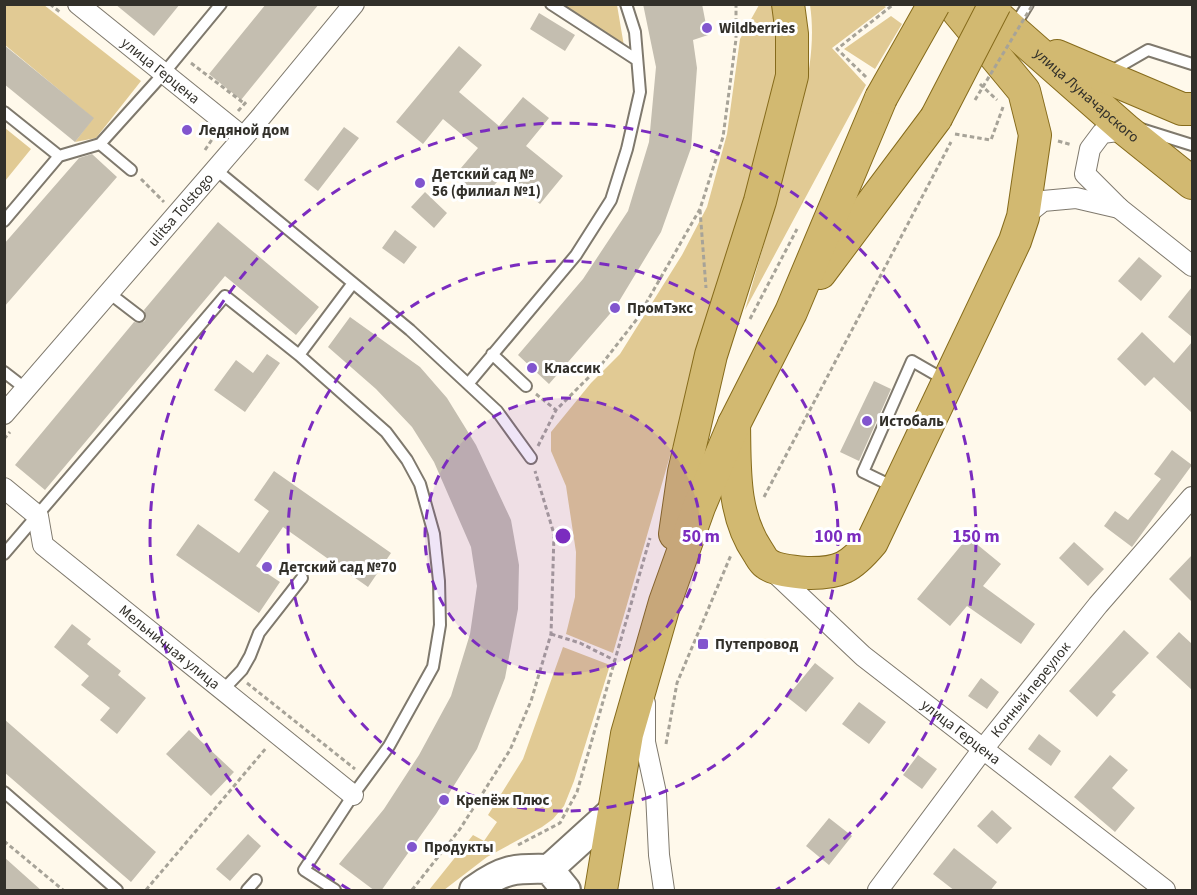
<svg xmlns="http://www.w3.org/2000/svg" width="1197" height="895" viewBox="0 0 1197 895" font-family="'Source Sans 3',sans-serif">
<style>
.green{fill:#e1ca94}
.building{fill:#c4beb0}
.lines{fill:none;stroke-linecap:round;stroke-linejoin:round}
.lane-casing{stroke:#7f796d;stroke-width:14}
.street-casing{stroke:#7f796d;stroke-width:22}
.secondary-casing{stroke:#7f796d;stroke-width:32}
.primary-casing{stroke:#866b1b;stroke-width:34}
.path{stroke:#a7a398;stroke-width:3;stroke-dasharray:4.5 3;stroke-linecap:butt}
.lane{stroke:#fff;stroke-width:10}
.street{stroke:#fff;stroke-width:20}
.secondary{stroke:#fff;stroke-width:28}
.primary{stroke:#d2b971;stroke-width:32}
.primary-bridge-casing{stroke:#866b1b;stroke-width:34;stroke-linecap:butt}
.path-bridge{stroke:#a7a398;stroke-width:3;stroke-dasharray:4.5 3;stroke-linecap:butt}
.primary-bridge{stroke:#d2b971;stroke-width:32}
.ring{fill:none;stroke:#7b2cbf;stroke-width:3;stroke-dasharray:10 8}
.poi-dot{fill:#8155ce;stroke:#fff;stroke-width:2}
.labels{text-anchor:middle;stroke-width:6;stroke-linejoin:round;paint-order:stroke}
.poi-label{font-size:15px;font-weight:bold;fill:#32302a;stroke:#fff;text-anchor:start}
.street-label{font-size:15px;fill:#32302a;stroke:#fff}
.centre{fill:#7b2cbf;stroke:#fff;stroke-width:3}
.ring-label{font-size:18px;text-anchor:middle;font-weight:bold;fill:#7b2cbf;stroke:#fff;stroke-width:6;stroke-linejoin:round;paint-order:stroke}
</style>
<rect width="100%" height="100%" fill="#fff9eb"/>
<path class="green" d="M4 5H44L141 81 96 138 75 142 93 118 5 45Z
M560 5H617L624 46Z
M759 5H780L783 34 773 100 613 653 566 634 575 597 576 552 566 486 551 451V432L591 383 620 354 682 255 707 207 727 134 740 39Z
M810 5H883L886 7 832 48 866 85 745 310C759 261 773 212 786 163 800 112 818 58 810 5Z
M891 16 902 24 875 69 844 49Z
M5 128 31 149 5 181Z
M563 647 610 665 574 781 564 806 553 819 542 827 487 857 444 890H429L473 835 484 841 497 822 488 815 523 759Z"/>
<path class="building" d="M115 4H180L154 36Z
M266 4H319L241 100 209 74Z
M643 4H702L708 35 693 40 697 68 691 148 661 232 615 308 549 384 518 355 583 279 628 211 649 142 656 67Z
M539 13 575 35 565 51 530 29Z
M4 45 94 118 75 142 4 84Z
M459 46 482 65 459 92 499 126 523 97 549 118 526 146 563 176 540 204 504 174 483 198 455 175 478 148 443 119 423 144 396 122Z
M344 127 359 138 318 191 304 180Z
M92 154 117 177 4 307V244L79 158Z
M425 192 447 213 434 228 411 207Z
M218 222 319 307 296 335 225 276 45 490 15 465 134 322 139 323 145 321 146 316 144 310Z
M395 230 417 247 404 264 382 248Z
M1139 257 1162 276 1141 301 1118 281Z
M1192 287V337L1168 317Z
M350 317 420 367 447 398 476 445 511 520 519 565 518 609 505 678 477 749 436 814 381 891H375L339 864 384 809 419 755 451 696 470 634 477 586 471 547 434 462 412 427 376 389 328 347Z
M1142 332 1174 363 1192 342V413L1154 377 1145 386 1117 359Z
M267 354 280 363 245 412 214 390 236 360 253 373Z
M874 381 891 389 859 461 840 452Z
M1172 450 1192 465 1132 547 1104 526 1115 511 1128 520 1161 479 1154 474Z
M274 471 391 553 368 587 283 527 256 566 280 582 259 613 176 555 198 524 239 553 269 511 254 500Z
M968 537 1001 564 983 586 1035 624 1021 644 967 606 950 626 917 599Z
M1074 542 1104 569 1088 586 1059 558Z
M1192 555V602L1169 579Z
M72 624 91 639 87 644 121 671 118 675 146 698 117 734 100 720 110 708 81 685 89 676 54 647Z
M1124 630 1149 653 1112 692 1116 695 1097 717 1069 691Z
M1179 632 1192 644V690L1156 657Z
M815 663 834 678 806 712 787 697Z
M981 678 999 692 987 709 968 696Z
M859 702 886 722 869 744 842 724Z
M4 719 156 852 131 882 4 772Z
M189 730 234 772 211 796 166 754Z
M1039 734 1061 751 1051 766 1028 749Z
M918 755 937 769 922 789 903 775Z
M1110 755 1128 770 1112 788 1135 808 1115 832 1074 797Z
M992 810 1012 828 997 844 977 826Z
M829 818 852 836 829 865 806 846Z
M248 834 261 846 230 881 216 869Z
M954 848 997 882 990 891H955L933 874Z
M4 857 42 891H4Z"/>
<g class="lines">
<defs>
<path id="lane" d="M551 4 637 60
M1014 27 1028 4
M1108 73 1148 50 1192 64
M4 112 59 156
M1141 129 1192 145
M100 144 131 170
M215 169 410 330 497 411 531 458
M4 221 59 156 100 144 164 73 221 4
M109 293 139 316
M492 354 526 386
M299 355 353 283
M4 372 26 389
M468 384 576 255 611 200 627 149 640 92 635 32 626 4
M894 487 863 472 912 361 945 380
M4 554 225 296 299 355 386 432 407 460 420 484 434 534 439 581 440 625 433 667 389 746 353 795 304 870 335 890
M223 690 242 670 250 656 259 633 302 578
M4 792 117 890
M247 890 256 880"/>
<g id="street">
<path id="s1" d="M78 4 243 137"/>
<path d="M1126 130 1102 133 1090 149 1085 174 1119 208 1192 266"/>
<path d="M1023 217 1043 201 1076 198 1119 208"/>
<path id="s2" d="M4 414 260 118 354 4"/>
<path id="s3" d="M4 488 38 516 43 545 353 795"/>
<path id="s4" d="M772 570 863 656 1165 890"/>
<path d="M645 703V742L656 793 659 855 664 890"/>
<path id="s5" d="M878 890 983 749 1098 605 1192 497"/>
</g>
<path id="secondary" d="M549 869 614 810
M549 869 566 890
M474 890C503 869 514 868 549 869"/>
<g id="primary">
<path id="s6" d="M983 4 1126 130 1192 183"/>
<path d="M1057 56 1182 109H1192"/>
<path d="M820 273 936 118"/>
<path d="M734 424C735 468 732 514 758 552 760 555 763 561 766 563 774 570 795 572 806 573 840 574 851 567 872 542L1015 241 1023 217 1035 135 1024 91 952 4"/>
<path d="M675 534 684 472 711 355 760 201 792 76V34L788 4"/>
<path d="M601 890 627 734 665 602 699 507 734 424 791 312 881 98"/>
</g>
</defs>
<use href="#lane" class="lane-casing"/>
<use href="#street" class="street-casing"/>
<use href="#secondary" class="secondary-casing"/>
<use href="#primary" class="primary-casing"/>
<path class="path" d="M50 4 61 13
M191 63 245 104
M866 77 837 49 894 4
M980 84 997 100
M238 111 248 100
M955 134 991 140 1003 107
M1058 141 1072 145
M205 150 213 138
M141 179 164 202
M700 210 706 288
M750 319 797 229
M536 394 556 410 601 365 637 319 700 209 723 137 736 39V4
M4 439 10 432
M538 446 556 410
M764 497 951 142
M551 634 580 643 616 661
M247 683 355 769
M666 744 677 683 731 555
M4 841 63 890
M518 845 560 823 577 792 650 538
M146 890 267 747
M412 890 460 829 510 750 531 701 551 634 554 534 535 471"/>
<use href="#lane" class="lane"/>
<use href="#street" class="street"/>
<use href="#secondary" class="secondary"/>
<use href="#primary" class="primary"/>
<defs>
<path id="primary-bridge" d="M881 98 934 4
M936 118 995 4"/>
</defs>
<use href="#primary-bridge" class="primary-bridge-casing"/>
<path class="path-bridge" d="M975 100 1033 4"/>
<use href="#primary-bridge" class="primary-bridge"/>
</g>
<circle cx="563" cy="536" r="138" fill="#7b2cbf" fill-opacity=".12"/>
<g class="ring">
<circle cx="563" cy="536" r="138"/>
<circle cx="563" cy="536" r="275"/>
<path d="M350 890A413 413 0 1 1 776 890"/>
</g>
<g class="poi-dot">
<circle cx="707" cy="28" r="6"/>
<circle cx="187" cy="130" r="6"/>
<circle cx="420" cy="183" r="6"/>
<circle cx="615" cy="308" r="6"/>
<circle cx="532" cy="368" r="6"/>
<circle cx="867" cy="421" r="6"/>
<circle cx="267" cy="567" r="6"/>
<rect x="697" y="638" width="12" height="12" rx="3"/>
<circle cx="444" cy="800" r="6"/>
<circle cx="412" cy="847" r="6"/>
</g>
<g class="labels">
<g class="poi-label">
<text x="719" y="33">Wildberries</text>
<text x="199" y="135">Ледяной дом</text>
<text x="432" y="179">Детский сад №<tspan x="432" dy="17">56 (филиал №1)</tspan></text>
<text x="627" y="313">ПромТэкс</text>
<text x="544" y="373">Классик</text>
<text x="879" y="426">Истобаль</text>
<text x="279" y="572">Детский сад №70</text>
<text x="715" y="649">Путепровод</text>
<text x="456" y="805">Крепёж Плюс</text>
<text x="424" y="852">Продукты</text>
</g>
<g class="street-label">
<text dy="5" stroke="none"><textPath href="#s1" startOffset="106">улица Герцена</textPath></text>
<text dy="5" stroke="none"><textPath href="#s6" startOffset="138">улица Луначарского</textPath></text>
<text dy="5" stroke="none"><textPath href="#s2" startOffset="270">ulitsa Tolstogo</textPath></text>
<text dy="5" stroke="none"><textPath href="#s3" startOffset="236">Мельничная улица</textPath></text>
<text dy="5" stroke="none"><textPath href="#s5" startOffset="252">Конный переулок</textPath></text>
<text dy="5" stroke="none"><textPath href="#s4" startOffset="249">улица Герцена</textPath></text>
</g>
</g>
<circle cx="563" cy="536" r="9" class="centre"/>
<g class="ring-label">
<text x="701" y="542">50 m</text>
<text x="838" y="542">100 m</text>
<text x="976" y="542">150 m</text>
</g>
<rect width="1197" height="895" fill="none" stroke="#32302a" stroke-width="12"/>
</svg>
